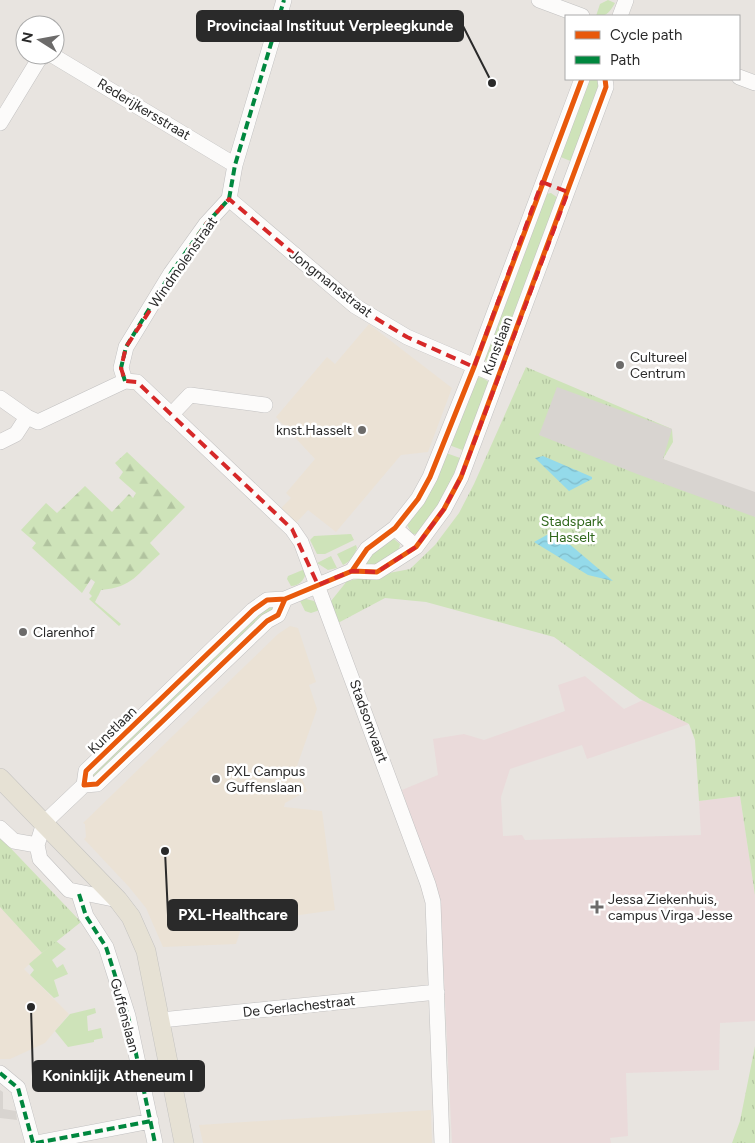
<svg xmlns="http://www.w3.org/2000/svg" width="755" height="1143" viewBox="0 0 755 1143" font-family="Figtree,sans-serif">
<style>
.education{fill:#ebe2d5}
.medical{fill:#eadada}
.grass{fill:#cee3b9}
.forest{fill:url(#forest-firs)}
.park{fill:url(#park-tufts)}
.plaza{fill:#d8d4d0}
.water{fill:url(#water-waves)}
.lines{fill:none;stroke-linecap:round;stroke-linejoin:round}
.minor-casing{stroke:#c2c1c1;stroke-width:16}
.major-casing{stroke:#c4c3c1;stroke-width:20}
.minor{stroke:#fcfbfa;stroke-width:15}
.major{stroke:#e6e1d4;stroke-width:19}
.quiet{stroke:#00873e;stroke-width:4;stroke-dasharray:8 4;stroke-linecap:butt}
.cycleway-casing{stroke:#fff;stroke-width:8}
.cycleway{stroke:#e8590c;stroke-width:5}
.marked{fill:none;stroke:#d62828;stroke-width:4;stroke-dasharray:10 6;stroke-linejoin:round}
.poi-dot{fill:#6c6b6a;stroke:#fff;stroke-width:2}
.labels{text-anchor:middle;stroke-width:5;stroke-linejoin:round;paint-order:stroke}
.street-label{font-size:14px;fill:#2a2a2a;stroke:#fff}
.poi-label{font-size:14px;fill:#2a2a2a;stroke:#fff;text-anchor:start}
.park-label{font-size:14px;fill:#30671b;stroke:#fff}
.leader{fill:none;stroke:#2a2a2a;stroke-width:2}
.callout-dot{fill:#2a2a2a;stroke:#fff;stroke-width:2}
.callout{fill:#2a2a2a;stroke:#2a2a2a;stroke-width:2}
.callout-label{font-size:15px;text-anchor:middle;font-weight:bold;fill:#fff}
</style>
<defs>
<pattern id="forest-firs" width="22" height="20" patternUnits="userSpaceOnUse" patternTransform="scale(1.25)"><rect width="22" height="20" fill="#cee3b9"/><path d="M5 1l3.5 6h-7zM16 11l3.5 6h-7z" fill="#b1c39f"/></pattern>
<pattern id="park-tufts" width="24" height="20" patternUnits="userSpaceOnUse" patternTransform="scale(1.25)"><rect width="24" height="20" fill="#cee3b9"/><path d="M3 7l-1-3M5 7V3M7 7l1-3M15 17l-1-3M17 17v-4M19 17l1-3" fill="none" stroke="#b1c39f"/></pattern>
<pattern id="water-waves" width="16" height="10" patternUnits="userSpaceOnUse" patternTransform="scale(1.25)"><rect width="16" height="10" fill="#94daea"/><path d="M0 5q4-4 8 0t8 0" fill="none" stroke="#80bbc9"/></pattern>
</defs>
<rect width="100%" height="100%" fill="#e8e4e0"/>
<path class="education" d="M369 324 452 388 428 452 401 455 336 532 308 510 296 523 280 509 291 498 286 493 315 459 276 417 327 357 335 364Z
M290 626 298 628 316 682 309 685 317 709 297 766 307 791 285 803 284 807 322 811 335 910 243 923 236 944 163 947 146 908 129 887 84 839 86 837 85 824 83 823 278 634Z
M0 907 42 953 24 969 69 1014 45 1043 10 1059H0Z
M431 1110 432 1143H203L199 1125Z"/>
<path class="medical" d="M585 676 624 709 643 700 689 724 587 759 582 745 510 769 501 797 503 836 522 835 525 840 701 835 699 801 740 796 755 895V1021L720 1023 719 1070 626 1073 628 1136 610 1138 611 1143H452L441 918 436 891 402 790 438 775 433 739 464 734 484 740 565 711 558 685Z"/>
<path class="grass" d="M608 0 615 3C610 12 606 17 596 16L600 4Z
M588 79H597L600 87 573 162 558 156Z
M551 193 558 198 496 364 491 366 484 359 546 194Z
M481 377 489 382 465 451 449 445 477 378Z
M446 453 463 459 439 507 417 534H412L407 525 409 520Z
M351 534 354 540 325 554H317L310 540 314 536Z
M394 539 400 544 399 549 379 566 368 567 366 563 369 553 389 540Z
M356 545 357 548C354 556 351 561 343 565L337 554Z
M331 556 337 568 328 570 317 563Z
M305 569 306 573C304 580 299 586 291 586L287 579 288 576Z
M306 599 314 601 320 610 311 613 305 611 300 601Z
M269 604 275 607 93 780 91 775Z
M56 941 66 949 52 960 57 968 63 964 68 974 54 980 59 996 54 998 30 975 34 970 29 964Z
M95 1008 96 1013 87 1016 88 1031 101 1028 103 1038 94 1040V1042L68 1047 55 1031 70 1014Z"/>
<path class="forest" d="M127 452 185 507 150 543 160 554C136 574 134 587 101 590L95 602 121 624 119 626 89 599 92 596 89 593 95 582 91 579 82 593 32 548 36 543 21 530 46 503 57 513 85 486 112 512 129 494 133 498 136 493 119 478 123 472 115 463Z"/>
<path class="park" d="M526 367 672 429 673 442 663 459 755 499V895L740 796 699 801 695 740 689 724 640 699 554 637 426 602 385 598 338 623 331 601 347 581 410 569 435 545 459 513 474 484Z
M0 837 81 922 42 953 0 907Z
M755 1046V1143H732L740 1121Z"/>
<path class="plaza" d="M557 387 672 429 663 459 755 492V517L637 474 539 435Z
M0 1090 3 1092V1109L16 1111 17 1120 0 1118Z"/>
<path class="water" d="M543 456 592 477V479L569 491 535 458Z
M554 531 613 581 588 575 534 542Z"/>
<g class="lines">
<defs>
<path id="minor" d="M539 0 582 16
M620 16 626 0
M52 55 235 165
M739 77 755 83
M0 123 39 59 46 55
M229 199 355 306 407 337 498 376
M125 381 121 368 126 347 171 273 206 224 229 199 235 165 284 0
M0 398 27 417 38 422 125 381 137 382 292 529 301 542 428 884 433 902 442 1143
M171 415 190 395 265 405
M0 442 16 434 27 417
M395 528 416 547
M352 571 367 549 395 528 418 499 430 477 474 367 582 79
M84 785 97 784 267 621 278 615 285 599
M0 828 14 841 37 845
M79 894 86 916 106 947 128 1016 155 1143
M118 900 69 890 40 859 37 845 44 823 84 785 86 771 253 610 267 600 285 599 352 571 377 572 416 547 444 509 461 477 606 87 605 79
M161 1020 437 992
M0 1073 18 1088 33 1143
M36 1143 151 1121"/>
<path id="major" d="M0 778 118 900 131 917 146 951 184 1143"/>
</defs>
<use href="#minor" class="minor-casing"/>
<use href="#major" class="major-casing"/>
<use href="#minor" class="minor"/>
<use href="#major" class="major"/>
<path class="quiet" d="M125 381 121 368 126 347 171 273 206 224 229 199 235 165 284 0
M79 894 86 916 106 947 128 1016 155 1143
M0 1073 18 1088 33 1143
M36 1143 151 1121"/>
<defs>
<path id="cycleway" d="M352 571 367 549 395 528 418 499 430 477 474 367 582 79
M285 599 278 615 267 621 97 784 84 785 86 771 253 610 267 600 285 599 352 571 377 572 416 547 444 509 461 477 606 87 605 79"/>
</defs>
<use href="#cycleway" class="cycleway-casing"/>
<use href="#cycleway" class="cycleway"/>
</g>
<path class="marked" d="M542 182 568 192 461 477 444 509 416 547 377 572 352 571 318 585 292 529 137 382 125 381 121 368 126 347 206 224 229 199 355 306 407 337 474 367Z"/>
<g class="poi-dot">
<circle cx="620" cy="365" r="5"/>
<circle cx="362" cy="430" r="5"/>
<circle cx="23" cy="632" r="5"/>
<circle cx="216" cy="779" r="5"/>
<path d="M594.5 899.5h5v5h5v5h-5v5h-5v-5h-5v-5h5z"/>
</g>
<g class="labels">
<g class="street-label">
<text transform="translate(144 109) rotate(31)" y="5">Rederijkersstraat</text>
<text transform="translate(183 262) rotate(-55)" y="5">Windmolenstraat</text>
<text transform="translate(331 283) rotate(38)" y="5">Jongmansstraat</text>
<text transform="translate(497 346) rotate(-69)" y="5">Kunstlaan</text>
<text transform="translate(369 721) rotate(70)" y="5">Stadsomvaart</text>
<text transform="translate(112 730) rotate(-44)" y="5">Kunstlaan</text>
<text transform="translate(299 1006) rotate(-6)" y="5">De Gerlachestraat</text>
<text transform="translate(125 1015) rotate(75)" y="5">Guffenslaan</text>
</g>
<g class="poi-label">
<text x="630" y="362">Cultureel<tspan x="630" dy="16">Centrum</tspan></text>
<text x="352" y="435" text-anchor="end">knst.Hasselt</text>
<text x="33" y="637">Clarenhof</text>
<text x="226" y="776">PXL Campus<tspan x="226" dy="16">Guffenslaan</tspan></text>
<text x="608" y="904">Jessa Ziekenhuis,<tspan x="608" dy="16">campus Virga Jesse</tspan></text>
</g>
<g class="park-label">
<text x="572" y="526">Stadspark<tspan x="572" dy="16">Hasselt</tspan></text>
</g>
</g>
<path class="leader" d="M492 83L463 26M165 851L168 915M31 1007L33 1076"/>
<g class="callout-dot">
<circle cx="492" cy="83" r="5"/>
<circle cx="165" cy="851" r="5"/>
<circle cx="31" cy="1007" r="5"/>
</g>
<g class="callout">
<rect x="197" y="11" width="266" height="30" rx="5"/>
<rect x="168" y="900" width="129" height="30" rx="5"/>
<rect x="33" y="1061" width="171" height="30" rx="5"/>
</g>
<g class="callout-label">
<text x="330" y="31">Provinciaal Instituut Verpleegkunde</text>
<text x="233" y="920">PXL-Healthcare</text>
<text x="118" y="1081">Koninklijk Atheneum I</text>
</g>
<rect x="565" y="15" width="175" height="65" fill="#ffffff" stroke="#aaaaaa"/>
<rect x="575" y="31" width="25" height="8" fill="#e8590c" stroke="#aaaaaa"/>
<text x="610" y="40" font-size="15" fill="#2a2a2a">Cycle path</text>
<rect x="575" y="56" width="25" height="8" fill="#00873e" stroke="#aaaaaa"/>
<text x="610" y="65" font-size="15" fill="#2a2a2a">Path</text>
<g transform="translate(40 40) rotate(281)"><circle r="24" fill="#ffffff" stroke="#aaaaaa"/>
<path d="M0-4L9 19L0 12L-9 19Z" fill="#6c6b6a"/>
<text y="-8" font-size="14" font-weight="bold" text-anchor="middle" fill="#2a2a2a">N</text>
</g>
</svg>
